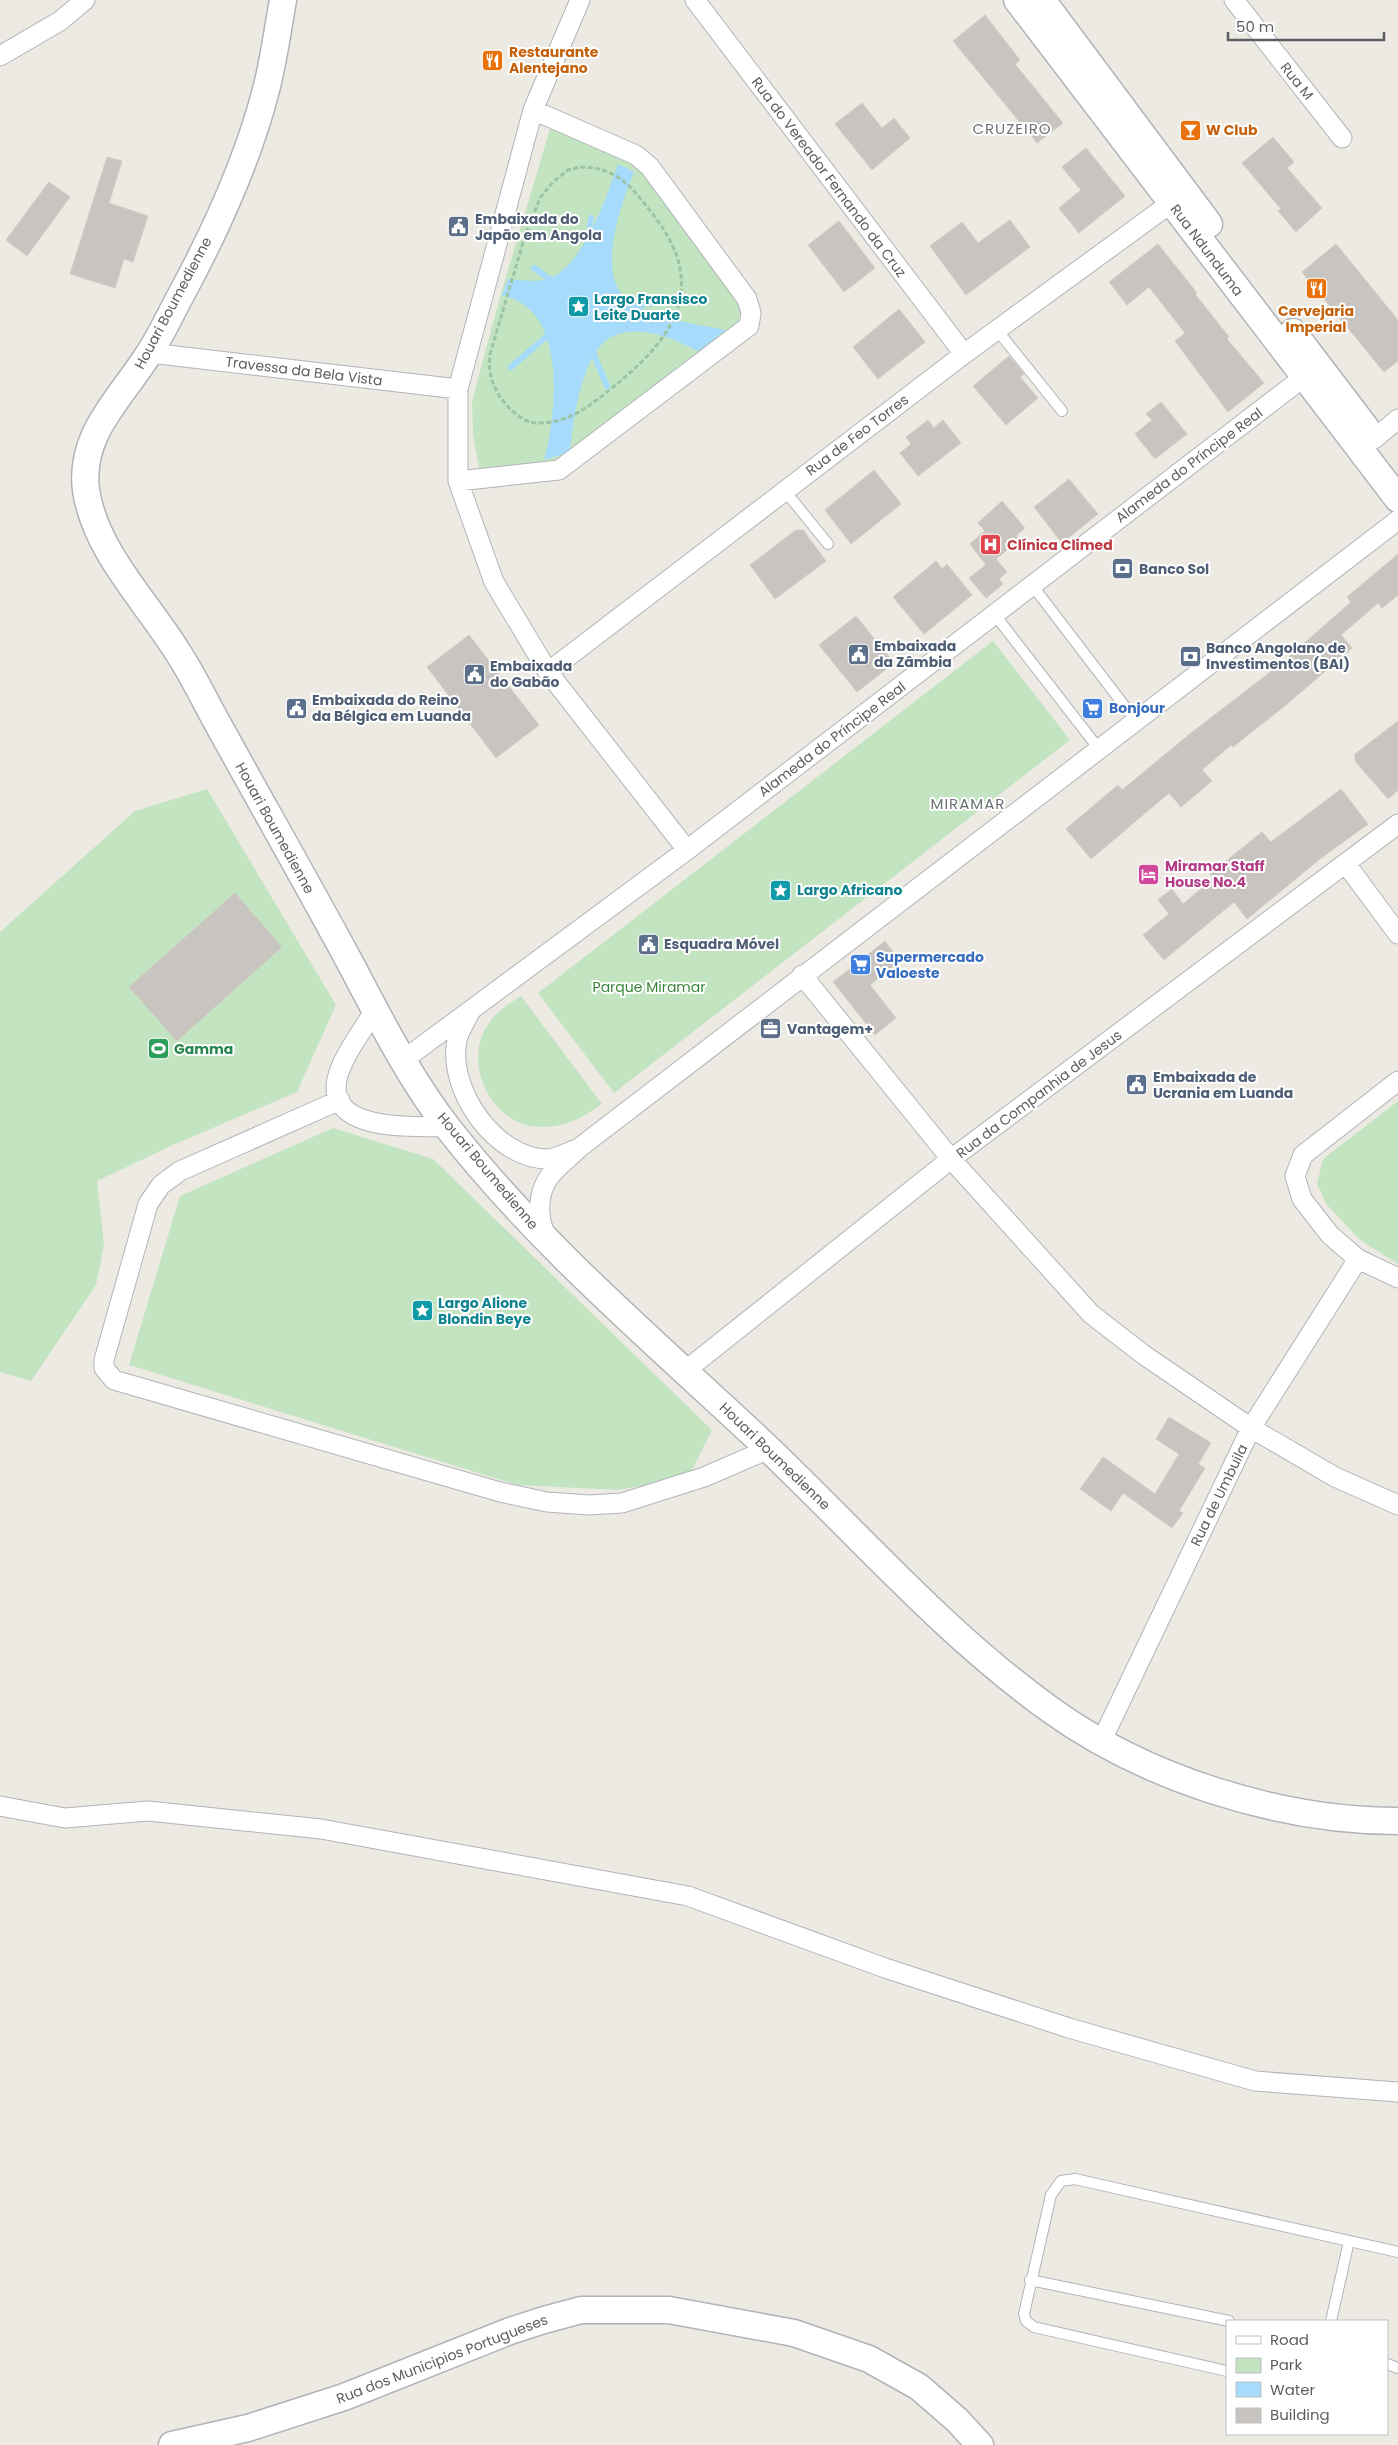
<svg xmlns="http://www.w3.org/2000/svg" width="1398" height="2445" viewBox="0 0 1398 2445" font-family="Poppins,sans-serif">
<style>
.green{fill:#c3e4c1}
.water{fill:#a6dbfb}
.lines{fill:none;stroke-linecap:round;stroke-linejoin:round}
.stream{stroke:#a6dbfb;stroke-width:6}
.building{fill:#c8c5c0;stroke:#d2ccc2}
.lane-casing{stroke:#b1b4b8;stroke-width:12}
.street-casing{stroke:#b1b4b8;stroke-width:21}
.secondary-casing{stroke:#b0b3b8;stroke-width:29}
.path{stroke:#9ac4a4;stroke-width:3;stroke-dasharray:5 2.5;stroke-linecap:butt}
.lane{stroke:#fff;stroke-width:10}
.street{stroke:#fff;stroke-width:19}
.secondary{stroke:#fff;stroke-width:26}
.labels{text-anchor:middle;stroke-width:4;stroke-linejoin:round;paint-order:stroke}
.food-label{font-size:14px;font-weight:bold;fill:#c56008;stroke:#fff;text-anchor:start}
.street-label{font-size:14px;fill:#5b5f63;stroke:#fff}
.service-label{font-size:14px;font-weight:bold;fill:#4e5e75;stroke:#fff;text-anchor:start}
.culture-label{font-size:14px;font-weight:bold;fill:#0d838f;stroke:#fff;text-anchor:start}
.health-label{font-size:14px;font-weight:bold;fill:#be3a42;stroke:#fff;text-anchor:start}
.shop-label{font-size:14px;font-weight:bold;fill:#366cbe;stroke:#fff;text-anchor:start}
.hotel-label{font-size:14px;font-weight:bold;fill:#b23c85;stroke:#fff;text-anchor:start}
.park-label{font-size:14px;fill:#3a8439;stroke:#fff}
.leisure-label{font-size:14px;font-weight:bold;fill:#27864d;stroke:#fff;text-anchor:start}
.neighbourhood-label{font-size:15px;letter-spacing:1px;fill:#6c7175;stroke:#fff}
</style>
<rect width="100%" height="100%" fill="#edeae3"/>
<path class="green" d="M550 129 598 145 644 171 739 304 740 318 735 328 546 469 480 472 473 435 472 401 502 290Z
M993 641 1070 740 614 1093 538 993Z
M207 789 336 1005 297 1092 173 1145 97 1181 104 1245 96 1285 31 1381 0 1372V932L135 811Z
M521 996 602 1104C584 1117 566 1127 543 1127 493 1129 460 1063 489 1023 497 1011 509 1004 521 996Z
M1398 1101V1264L1360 1240 1327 1205 1317 1184 1323 1159Z
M333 1128 433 1159 712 1430 688 1478 618 1490 517 1485 129 1365 180 1196Z"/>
<path class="water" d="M618 164 634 172C621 204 594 278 630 302 658 319 695 324 726 330L698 351C673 339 642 324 613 336 582 349 573 422 570 452L544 460C555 420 564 341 529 309 522 302 512 298 502 295L508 279C521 280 537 283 550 278 583 266 607 196 618 164Z"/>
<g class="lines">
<path class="stream" d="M588 239 591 218
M534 268 555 283
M631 306 659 302
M592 350 607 386
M511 367 552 332"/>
</g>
<path class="building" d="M985 15 1020 60 1015 64 1063 123 1037 143 953 41Z
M862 103 882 128 894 118 910 138 872 170 835 124Z
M1273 137 1294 162 1287 168 1322 208 1296 232 1278 211 1281 209 1242 163Z
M1086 148 1125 196 1079 233 1059 208 1081 190 1062 167Z
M107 157 122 161 109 203 148 216 133 262 124 259 115 288 70 274Z
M49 182 70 197 27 256 6 240Z
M1010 220 1030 247 966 295 930 246 962 222 978 243Z
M839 221 875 268 844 292 808 245Z
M1158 244 1197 293 1195 294 1229 337 1227 339 1264 383 1228 412 1175 341 1185 333 1149 287 1127 305 1109 282Z
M1336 244 1398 320V361L1384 372 1302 272Z
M899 309 925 342 878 379 853 347Z
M1009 356 1024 374 1020 377 1038 398 1006 425 973 386Z
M1161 402 1187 434 1155 459 1135 434 1152 420 1146 414Z
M928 420 934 428 943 420 961 443 918 476 900 453 911 444 906 437Z
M874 470 901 504 851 544 825 510Z
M1069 479 1098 514 1062 543 1034 507Z
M1002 501 1025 528 1016 536 1019 540 996 559 1007 572 999 579 1003 584 986 598 969 578 986 565 970 544 985 531 978 523Z
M796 530H803L826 561 775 599 750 565Z
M1398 554V595L1382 608 1378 603 1341 635 1352 648 1286 705 1233 747 1231 745 1202 770 1212 781 1181 807 1169 793 1091 859 1066 829 1118 785 1122 790 1191 733 1282 663 1351 602 1347 597Z
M936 561 942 569 947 564 972 595 924 634 893 597Z
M856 616 894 663 857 692 819 645Z
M469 635 539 725 496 758 427 667Z
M1398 721V790L1388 799 1355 761V754Z
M1341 789 1368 824 1320 859 1247 919 1234 902 1164 960 1143 935 1169 914 1158 900 1172 889 1183 904 1214 878 1210 874 1262 832 1271 842Z
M235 893 282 947 177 1041 129 987Z
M885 941 900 961 870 985 896 1018 875 1035 833 982Z
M1169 1417 1211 1443 1198 1464 1205 1468 1179 1511 1183 1513 1172 1528 1123 1493 1111 1511 1080 1489 1103 1457 1155 1494 1179 1454 1156 1439Z"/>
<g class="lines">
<defs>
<path id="lane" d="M997 330 1062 411
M785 491 828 544
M1032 585 1136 721
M995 615 1099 749
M1030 2280 1229 2321
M1331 2321 1349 2241
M1387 2364 1398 2368
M1227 2371 1034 2327 1026 2321 1024 2314 1051 2195 1061 2181 1075 2179 1398 2252"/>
<path id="street" d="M580 0 533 110 458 389V481L494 582 548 672 687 850
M695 0 964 354
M1234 0 1342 138
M0 56 60 21 85 0
M150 353 458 389
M1374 439 1398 419
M458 481 559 470 749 326 751 313 747 299 650 167 636 155 533 110
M548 672 964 354 1171 203
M1346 864 1398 934
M802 975 951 1159 1091 1314 1144 1355 1251 1428 1335 1477 1398 1505
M374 1011C363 1030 342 1057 337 1079 326 1133 416 1126 448 1127
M470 1012C466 1021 459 1031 457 1040 447 1090 496 1160 549 1159 557 1158 567 1153 574 1150
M402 1061 687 850 1304 377 1315 381
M1398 1081 1303 1155 1295 1176 1302 1199 1330 1235 1358 1259 1398 1278
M340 1100 180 1171 161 1185 148 1204 104 1360V1368L114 1380 500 1492 547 1502 589 1505 622 1503 704 1477 769 1449
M547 1237C538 1221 537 1199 546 1182 552 1170 569 1158 579 1148L1398 520
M685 1371 951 1159 1398 824
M1101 1742 1251 1428 1358 1259
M0 1806 65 1818 148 1811 321 1829 688 1896 885 1968 1069 2028 1255 2081 1398 2092"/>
<path id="secondary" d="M283 0C278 28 274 58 267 86 249 158 217 228 182 293 170 315 160 338 146 358 118 401 79 436 86 490 95 551 146 601 177 651 191 672 202 695 214 717 258 797 303 876 347 957 378 1015 407 1075 448 1128 537 1242 650 1338 756 1437 852 1527 940 1630 1048 1708 1144 1778 1279 1821 1398 1821
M1017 0 1398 499
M1042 0 1209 224
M1293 332 1366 428
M172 2445 248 2428 344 2397 510 2331 544 2320 581 2310H669L794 2333 869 2359 919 2387 957 2420 980 2445"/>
</defs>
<use href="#lane" class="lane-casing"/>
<use href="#street" class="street-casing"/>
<use href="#secondary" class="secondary-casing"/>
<path class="path" d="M580 167C619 167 633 189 655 217 709 288 673 339 613 387 590 406 568 424 536 423 522 422 508 408 500 397 491 382 488 371 490 354L525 236 540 198 553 182 568 170Z"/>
<use href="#lane" class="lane"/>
<use href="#street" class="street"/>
<use href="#secondary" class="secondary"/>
</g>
<defs>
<symbol id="restaurant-square" viewBox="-11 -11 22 22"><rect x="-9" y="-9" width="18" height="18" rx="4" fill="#e8710a" stroke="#fff"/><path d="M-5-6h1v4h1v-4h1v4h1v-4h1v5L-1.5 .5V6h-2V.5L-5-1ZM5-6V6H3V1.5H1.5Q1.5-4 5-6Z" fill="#fff"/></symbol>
<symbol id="bar-square" viewBox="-11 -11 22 22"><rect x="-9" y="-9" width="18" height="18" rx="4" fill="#e8710a" stroke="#fff"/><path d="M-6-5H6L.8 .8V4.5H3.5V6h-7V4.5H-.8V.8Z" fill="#fff"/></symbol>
<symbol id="civic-square" viewBox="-11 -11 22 22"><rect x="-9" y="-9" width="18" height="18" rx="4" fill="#5c6f8a" stroke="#fff"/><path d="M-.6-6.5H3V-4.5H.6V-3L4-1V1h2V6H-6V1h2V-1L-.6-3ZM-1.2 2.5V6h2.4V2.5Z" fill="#fff"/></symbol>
<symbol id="sight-square" viewBox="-11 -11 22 22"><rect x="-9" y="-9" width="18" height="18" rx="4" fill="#0f9aa8" stroke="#fff"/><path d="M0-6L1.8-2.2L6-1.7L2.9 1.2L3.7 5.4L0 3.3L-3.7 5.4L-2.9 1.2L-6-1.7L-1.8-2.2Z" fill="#fff"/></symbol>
<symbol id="hospital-square" viewBox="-11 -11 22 22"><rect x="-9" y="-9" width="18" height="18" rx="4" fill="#e0444e" stroke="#fff"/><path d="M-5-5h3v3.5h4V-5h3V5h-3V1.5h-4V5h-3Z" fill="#fff"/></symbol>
<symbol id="bank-square" viewBox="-11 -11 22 22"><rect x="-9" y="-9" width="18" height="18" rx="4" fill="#5c6f8a" stroke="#fff"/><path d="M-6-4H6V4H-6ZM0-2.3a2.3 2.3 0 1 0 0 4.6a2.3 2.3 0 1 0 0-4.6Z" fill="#fff"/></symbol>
<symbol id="supermarket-square" viewBox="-11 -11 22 22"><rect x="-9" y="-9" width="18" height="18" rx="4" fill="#3f7fe0" stroke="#fff"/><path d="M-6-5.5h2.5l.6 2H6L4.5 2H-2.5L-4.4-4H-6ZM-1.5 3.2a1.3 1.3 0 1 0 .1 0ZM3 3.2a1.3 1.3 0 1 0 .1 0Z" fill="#fff"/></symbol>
<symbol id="hotel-square" viewBox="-11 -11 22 22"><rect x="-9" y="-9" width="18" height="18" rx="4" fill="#d1479c" stroke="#fff"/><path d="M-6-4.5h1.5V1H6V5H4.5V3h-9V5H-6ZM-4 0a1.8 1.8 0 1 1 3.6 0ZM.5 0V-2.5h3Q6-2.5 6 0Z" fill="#fff"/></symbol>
<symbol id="office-square" viewBox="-11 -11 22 22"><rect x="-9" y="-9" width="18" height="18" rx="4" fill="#5c6f8a" stroke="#fff"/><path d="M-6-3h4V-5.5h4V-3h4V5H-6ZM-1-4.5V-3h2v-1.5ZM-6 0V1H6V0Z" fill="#fff"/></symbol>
<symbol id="stadium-square" viewBox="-11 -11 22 22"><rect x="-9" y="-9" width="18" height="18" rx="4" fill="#2e9e5b" stroke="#fff"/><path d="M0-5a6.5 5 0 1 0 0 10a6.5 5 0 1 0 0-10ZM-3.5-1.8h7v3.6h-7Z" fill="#fff"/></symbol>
</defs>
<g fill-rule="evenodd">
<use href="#restaurant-square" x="480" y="48" width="25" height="25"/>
<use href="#bar-square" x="1178" y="118" width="25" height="25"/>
<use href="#civic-square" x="446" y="214" width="25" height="25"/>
<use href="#restaurant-square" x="1304" y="276" width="25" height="25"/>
<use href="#sight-square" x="566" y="294" width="25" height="25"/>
<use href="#hospital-square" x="978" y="532" width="25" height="25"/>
<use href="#bank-square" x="1110" y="556" width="25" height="25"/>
<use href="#civic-square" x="846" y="642" width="25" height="25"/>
<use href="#bank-square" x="1178" y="644" width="25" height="25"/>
<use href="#civic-square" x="462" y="662" width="25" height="25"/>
<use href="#civic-square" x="284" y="696" width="25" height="25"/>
<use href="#supermarket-square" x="1080" y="696" width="25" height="25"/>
<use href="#hotel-square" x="1136" y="862" width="25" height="25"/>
<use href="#sight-square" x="768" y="878" width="25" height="25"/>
<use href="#civic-square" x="636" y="932" width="25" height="25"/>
<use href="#supermarket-square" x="848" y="952" width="25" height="25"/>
<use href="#office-square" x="758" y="1016" width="25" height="25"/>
<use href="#stadium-square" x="146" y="1036" width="25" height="25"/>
<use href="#civic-square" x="1124" y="1072" width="25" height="25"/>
<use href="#sight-square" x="410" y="1298" width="25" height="25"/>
</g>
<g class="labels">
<g class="food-label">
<text x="509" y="57">Restaurante<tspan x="509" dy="16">Alentejano</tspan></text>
<text x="1206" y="135">W Club</text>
<text x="1316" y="316" text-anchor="middle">Cervejaria<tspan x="1316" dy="16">Imperial</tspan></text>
</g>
<g class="street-label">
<text transform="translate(1297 81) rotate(51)" y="5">Rua M</text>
<text transform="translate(829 177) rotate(53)" y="5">Rua do Vereador Fernando da Cruz</text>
<text transform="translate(1207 250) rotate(53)" y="5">Rua Ndunduma</text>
<text transform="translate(173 303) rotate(-62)" y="5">Houari Boumedienne</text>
<text transform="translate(304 371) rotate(7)" y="5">Travessa da Bela Vista</text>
<text transform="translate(857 435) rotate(-37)" y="5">Rua de Feo Torres</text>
<text transform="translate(1189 465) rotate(-37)" y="5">Alameda do Príncipe Real</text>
<text transform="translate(832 739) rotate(-37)" y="5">Alameda do Príncipe Real</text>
<text transform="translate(275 828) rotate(61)" y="5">Houari Boumedienne</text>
<text transform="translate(1039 1094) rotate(-37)" y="5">Rua da Companhia de Jesus</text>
<text transform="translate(488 1171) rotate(50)" y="5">Houari Boumedienne</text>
<text transform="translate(775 1456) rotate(44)" y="5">Houari Boumedienne</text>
<text transform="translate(1219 1495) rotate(-64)" y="5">Rua de Umbuila</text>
<text transform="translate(442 2359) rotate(-21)" y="5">Rua dos Municipios Portugueses</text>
</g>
<g class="service-label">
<text x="475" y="224">Embaixada do<tspan x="475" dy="16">Japão em Angola</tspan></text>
<text x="1139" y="574">Banco Sol</text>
<text x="874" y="651">Embaixada<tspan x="874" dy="16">da Zâmbia</tspan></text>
<text x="1206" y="653">Banco Angolano de<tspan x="1206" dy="16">Investimentos (BAI)</tspan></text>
<text x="490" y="671">Embaixada<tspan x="490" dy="16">do Gabão</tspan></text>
<text x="312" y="705">Embaixada do Reino<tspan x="312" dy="16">da Bélgica em Luanda</tspan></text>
<text x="664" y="949">Esquadra Móvel</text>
<text x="787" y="1034">Vantagem+</text>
<text x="1153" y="1082">Embaixada de<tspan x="1153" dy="16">Ucrania em Luanda</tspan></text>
</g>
<g class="culture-label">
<text x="594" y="304">Largo Fransisco<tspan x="594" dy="16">Leite Duarte</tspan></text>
<text x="797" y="895">Largo Africano</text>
<text x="438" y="1308">Largo Alione<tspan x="438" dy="16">Blondin Beye</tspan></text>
</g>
<g class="health-label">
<text x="1007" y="550">Clínica Climed</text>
</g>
<g class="shop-label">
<text x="1109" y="713">Bonjour</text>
<text x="876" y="962">Supermercado<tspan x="876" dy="16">Valoeste</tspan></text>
</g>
<g class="hotel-label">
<text x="1165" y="871">Miramar Staff<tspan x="1165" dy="16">House No.4</tspan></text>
</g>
<g class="park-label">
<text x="649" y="992">Parque Miramar</text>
</g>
<g class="leisure-label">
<text x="174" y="1054">Gamma</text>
</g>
<g class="neighbourhood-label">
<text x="1012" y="134">CRUZEIRO</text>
<text x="968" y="809">MIRAMAR</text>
</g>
</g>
<rect x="1226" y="2320" width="162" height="115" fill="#ffffff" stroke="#bdbfc1"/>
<rect x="1236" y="2336" width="25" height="8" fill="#ffffff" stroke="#bdbfc1"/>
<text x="1270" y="2345" font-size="15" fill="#5b5f63">Road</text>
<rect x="1236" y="2358" width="25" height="15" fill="#c3e4c1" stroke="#bdbfc1"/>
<text x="1270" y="2370" font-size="15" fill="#5b5f63">Park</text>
<rect x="1236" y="2382" width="25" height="15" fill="#a6dbfb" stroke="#bdbfc1"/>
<text x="1270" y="2395" font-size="15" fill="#5b5f63">Water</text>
<rect x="1236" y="2408" width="25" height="15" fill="#c8c5c0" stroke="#bdbfc1"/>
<text x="1270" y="2420" font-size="15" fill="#5b5f63">Building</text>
<path d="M1228 32v8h156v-8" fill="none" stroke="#5b5f63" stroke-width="2.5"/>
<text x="1236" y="32" font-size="15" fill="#5b5f63" stroke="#ffffff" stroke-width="4" paint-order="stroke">50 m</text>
</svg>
